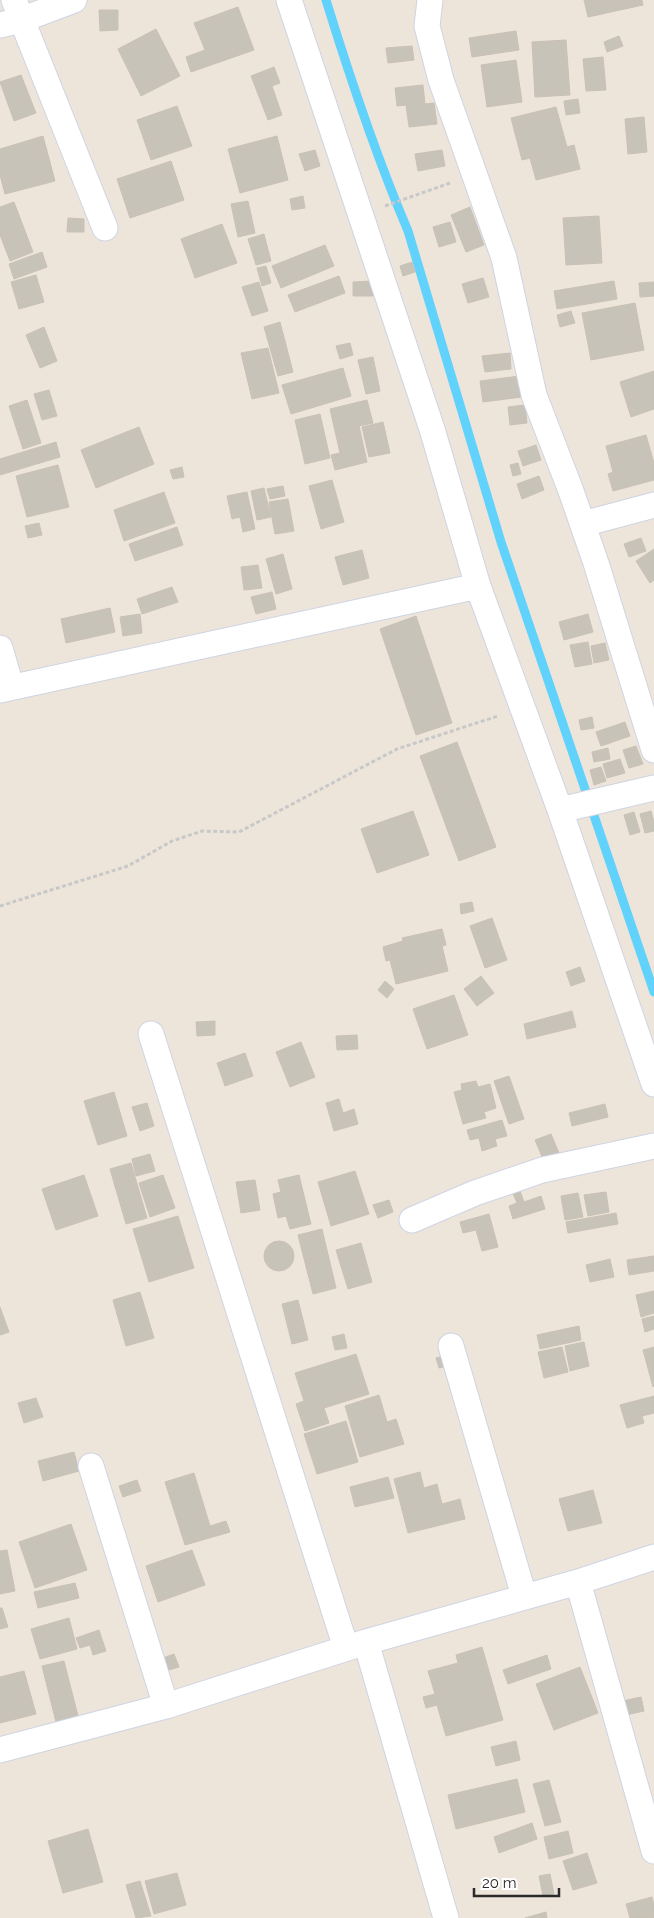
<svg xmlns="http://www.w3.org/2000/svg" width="654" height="1918" viewBox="0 0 654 1918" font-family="Raleway,sans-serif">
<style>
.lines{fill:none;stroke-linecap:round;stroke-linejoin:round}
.stream{stroke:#61d2fb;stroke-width:9}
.building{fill:#c8c3b9;stroke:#c9c1b3}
.minor-casing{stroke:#cfd3e4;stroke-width:27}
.path{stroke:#c8c8c8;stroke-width:3;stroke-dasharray:4 2.5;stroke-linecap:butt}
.minor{stroke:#fff;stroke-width:25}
</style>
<rect width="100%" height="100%" fill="#ede5da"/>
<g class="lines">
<path class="stream" d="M326 0C350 78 376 156 408 231L501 542 654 992"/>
</g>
<path class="building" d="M584 0H642L643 5 588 17Z
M238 7 254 50 191 72 186 57 205 50 194 23Z
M99 10H118V30L100 31Z
M156 29 180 76 141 96 118 49Z
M516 31 519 50 472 57 469 38Z
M619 36 623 46 607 52 604 42Z
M566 40 570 95 535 97 532 42Z
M412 46 414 60 388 63 386 48Z
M603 57 606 90 586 91 583 59Z
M516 60 522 102 487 107 481 65Z
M274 67 280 83 272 86 282 115 268 120 251 76Z
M21 75 36 113 14 121 0 82Z
M423 85 425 104 434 103 437 124 409 127 406 105 397 106 395 88Z
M578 99 580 113 566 115 564 101Z
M177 106 192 146 151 160 137 120Z
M556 107 567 147 574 145 580 169 536 180 530 158 522 160 511 118Z
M644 117 647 152 628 154 625 119Z
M43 136 55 181 5 194 0 175V149Z
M277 136 288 180 240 193 228 149Z
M315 150 320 166 305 171 299 154Z
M442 150 445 166 418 171 415 154Z
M171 161 184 200 130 218 117 179Z
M303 196 305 208 292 210 290 199Z
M248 201 255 233 238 237 231 204Z
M14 202 33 252 10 261 0 235V207Z
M470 207 484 245 466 252 451 215Z
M599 216 602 263 566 265 563 218Z
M68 218 84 219V232H67Z
M450 222 456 242 439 247 433 227Z
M222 224 237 263 195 278 181 239Z
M264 234 271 261 256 265 248 239Z
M325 245 334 266 281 288 272 266Z
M42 252 47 267 14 279 9 264Z
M412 262 415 272 403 276 400 266Z
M266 266 271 283 262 286 257 268Z
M36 275 44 302 19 309 11 282Z
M339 276 345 293 295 312 288 295Z
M483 278 489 297 468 303 462 284Z
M372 281 373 296H353V282Z
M614 281 617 299 557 309 554 291Z
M259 282 268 311 252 316 242 287Z
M654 282V296L640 297 639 283Z
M635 303 644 350 591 360 582 313Z
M571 311 575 323 560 327 557 315Z
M280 322 293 372 278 376 264 327Z
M44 327 57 361 40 368 26 335Z
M350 343 353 355 340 359 336 346Z
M268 348 279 393 252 399 241 353Z
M510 353 511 369 485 372 482 356Z
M373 357 380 391 366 394 358 360Z
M343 368 351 396 291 414 282 385Z
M654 371V409L631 417 620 382Z
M520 376 522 397 483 402 480 381Z
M49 390 57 416 42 420 34 394Z
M27 400 41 443 23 449 9 406Z
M367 400 373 423 359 426 367 462 335 470 331 455 340 453 330 409Z
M525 405 527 423 510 425 508 407Z
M320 414 330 458 305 464 295 420Z
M383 422 390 453 369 457 362 427Z
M139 427 154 464 96 488 81 450Z
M646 435 654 463V480L613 491 608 474 613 472 606 446Z
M56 442 60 457 0 475V459Z
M536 445 541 460 523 466 518 451Z
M518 463 521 474 513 476 510 465Z
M58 465 69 507 27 517 16 476Z
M182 467 184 477 173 479 170 470Z
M539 476 544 490 522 499 517 484Z
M332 480 344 522 321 529 309 486Z
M283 486 285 496 270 499 267 489Z
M264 488 271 517 257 520 251 491Z
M164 492 175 523 124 541 114 510Z
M247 492 255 529 243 532 240 517 232 519 227 496Z
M288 499 294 531 275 534 269 502Z
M39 523 42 535 28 538 25 526Z
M177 527 183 545 135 561 129 544Z
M641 538 646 551 629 557 624 544Z
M654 549V580L650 583 636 561Z
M362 550 369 578 343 585 335 557Z
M283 554 292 589 276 594 266 559Z
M258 565 262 588 244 590 241 567Z
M172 587 178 602 142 614 137 599Z
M272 592 276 609 256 614 251 597Z
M110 608 115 632 66 643 61 619Z
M140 614 142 633 123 636 120 617Z
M588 614 593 632 564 640 559 622Z
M416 616 452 723 416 735 380 629Z
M588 642 592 664 575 667 570 645Z
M605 643 609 660 594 663 591 646Z
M592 717 594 728 581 730 579 720Z
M625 722 630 736 601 746 596 732Z
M457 742 496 847 459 861 420 756Z
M636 746 643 764 629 768 623 750Z
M608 748 610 759 594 762 592 752Z
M620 759 625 773 607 778 603 764Z
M601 767 606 781 594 785 590 770Z
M413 811 429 855 377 873 361 829Z
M651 811 654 822V831L645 833 640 814Z
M634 812 640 832 630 835 624 815Z
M472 902 474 911 461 914 460 904Z
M492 918 507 960 485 968 470 926Z
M442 929 446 945 442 946 448 971 396 984 390 960 386 961 383 947 403 941 402 938Z
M580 967 585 981 571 986 566 972Z
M481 976 494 993 477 1006 464 989Z
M385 981 394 989 387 998 378 990Z
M454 995 468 1035 427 1049 413 1009Z
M572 1011 576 1027 527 1039 524 1024Z
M215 1021V1035L197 1036 196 1022Z
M357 1035 358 1049 337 1050 336 1036Z
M301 1042 315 1077 290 1087 276 1052Z
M245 1053 253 1076 225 1086 217 1063Z
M509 1076 524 1119 509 1124 494 1081Z
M476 1081 478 1087 490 1084 496 1108 484 1112 486 1118 463 1124 454 1092 462 1090 461 1084Z
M114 1092 127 1136 98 1145 84 1101Z
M339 1099 343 1113 354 1109 358 1124 334 1131 326 1103Z
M147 1103 154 1126 140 1131 132 1107Z
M605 1104 608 1117 572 1126 569 1113Z
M502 1120 507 1136 495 1139 497 1146 482 1151 479 1138 470 1140 467 1130Z
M551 1134 559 1153 543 1159 535 1140Z
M150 1154 155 1171 136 1176 132 1159Z
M131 1163 147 1218 126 1224 110 1169Z
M355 1171 369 1214 331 1226 318 1182Z
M84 1175 98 1216 56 1230 42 1189Z
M163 1175 175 1208 150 1217 139 1183Z
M299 1175 311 1224 290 1229 286 1216 278 1218 273 1194 281 1192 278 1180Z
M255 1180 260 1210 241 1213 236 1182Z
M519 1188 524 1202 541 1196 545 1209 513 1219 509 1206 517 1203 512 1191Z
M606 1192 609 1212 588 1216 584 1195Z
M578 1193 583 1217 565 1220 561 1196Z
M389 1200 393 1212 378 1218 373 1205Z
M616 1213 618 1224 568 1233 566 1222Z
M489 1214 498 1247 482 1251 476 1230 463 1233 460 1222Z
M178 1216 194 1268 149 1282 133 1229Z
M322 1229 336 1288 313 1294 298 1235Z
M264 1256a15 15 0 1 1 30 0a15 15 0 1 1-30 0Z
M361 1243 372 1282 348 1289 336 1250Z
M654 1256V1271L629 1275 627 1260Z
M610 1259 614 1277 590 1282 586 1265Z
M654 1291V1313L641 1317 636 1295Z
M140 1292 154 1338 126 1346 113 1300Z
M298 1300 308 1340 292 1344 282 1304Z
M0 1307 9 1332 0 1335Z
M654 1316V1329L645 1332 642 1319Z
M579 1326 581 1340 540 1349 537 1335Z
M344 1334 347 1348 335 1350 332 1337Z
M584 1342 589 1366 570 1371 565 1346Z
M562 1347 568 1372 544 1378 538 1352Z
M654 1347V1386L653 1387 643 1350Z
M356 1354 369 1394 324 1408 329 1423 305 1431 296 1404 304 1401 295 1373Z
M448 1355 451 1365 439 1368 436 1358Z
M379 1395 387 1422 396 1419 404 1444 360 1457 345 1406Z
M654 1396V1413L642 1416 644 1423 627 1428 620 1405Z
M36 1398 43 1417 24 1423 18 1403Z
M346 1421 358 1462 317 1474 304 1434Z
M74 1452 79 1471 43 1481 38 1461Z
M420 1472 424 1488 437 1484 442 1504 460 1499 465 1519 408 1533 394 1479Z
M194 1473 210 1526 226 1521 230 1532 185 1545 165 1482Z
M388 1477 394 1498 355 1507 350 1487Z
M137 1480 141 1491 123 1497 119 1486Z
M593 1490 602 1523 568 1531 559 1499Z
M71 1524 87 1570 35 1588 19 1542Z
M7 1550 15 1591 0 1594V1551Z
M192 1550 205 1585 158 1602 146 1566Z
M75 1583 79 1598 38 1608 34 1592Z
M0 1608H2L8 1627 0 1629Z
M69 1618 77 1649 40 1659 31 1629Z
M99 1630 106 1651 93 1655 90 1645 80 1648 76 1638Z
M482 1647 503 1720 446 1736 437 1705 426 1708 423 1697 435 1694 428 1671 458 1663 456 1655Z
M174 1654 179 1667 162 1672 158 1660Z
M547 1655 551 1669 508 1684 503 1670Z
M64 1661 78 1716 56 1722 42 1666Z
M580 1667 598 1713 554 1730 536 1684Z
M24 1671 36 1714 0 1723V1677Z
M641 1697 644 1711 626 1715 623 1701Z
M516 1741 520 1760 496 1766 491 1747Z
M517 1779 525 1812 456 1829 448 1795Z
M549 1780 561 1822 545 1826 533 1784Z
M532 1823 537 1839 499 1853 494 1837Z
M88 1829 103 1882 63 1893 48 1841Z
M568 1831 573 1853 549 1859 544 1837Z
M587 1853 597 1883 573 1890 563 1861Z
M177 1873 186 1905 154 1914 145 1881Z
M550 1874 554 1894 543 1896 539 1876Z
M140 1881 151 1916 136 1918 126 1885Z
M652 1897 654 1905V1918H630L626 1904Z
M546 1912 547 1918H525Z"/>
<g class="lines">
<defs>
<path id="minor" d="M14 0 105 228
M289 0 432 429 478 586 560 810 654 1084
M430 0 427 26 441 80 504 258 534 395 571 491 596 563 654 750
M0 25 21 20 74 0
M583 524 654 505
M0 648 11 686
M0 690 478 586
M560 810 654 788
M151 1034 346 1648
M412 1220 475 1193 542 1170 654 1146
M451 1346 524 1596
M91 1466 166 1706
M578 1582 654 1851
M366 1642 446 1918
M0 1750 166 1706 366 1642 578 1582 654 1557"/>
</defs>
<use href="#minor" class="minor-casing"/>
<path class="path" d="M385 206 450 183
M0 906 128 866 172 841 202 831 239 832 397 749 498 716"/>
<use href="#minor" class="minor"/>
</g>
<path d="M474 1888v8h85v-8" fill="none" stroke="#2a2a2a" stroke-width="2.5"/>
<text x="482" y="1888" font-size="15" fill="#2a2a2a" stroke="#ffffff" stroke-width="4" paint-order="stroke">20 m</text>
</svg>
